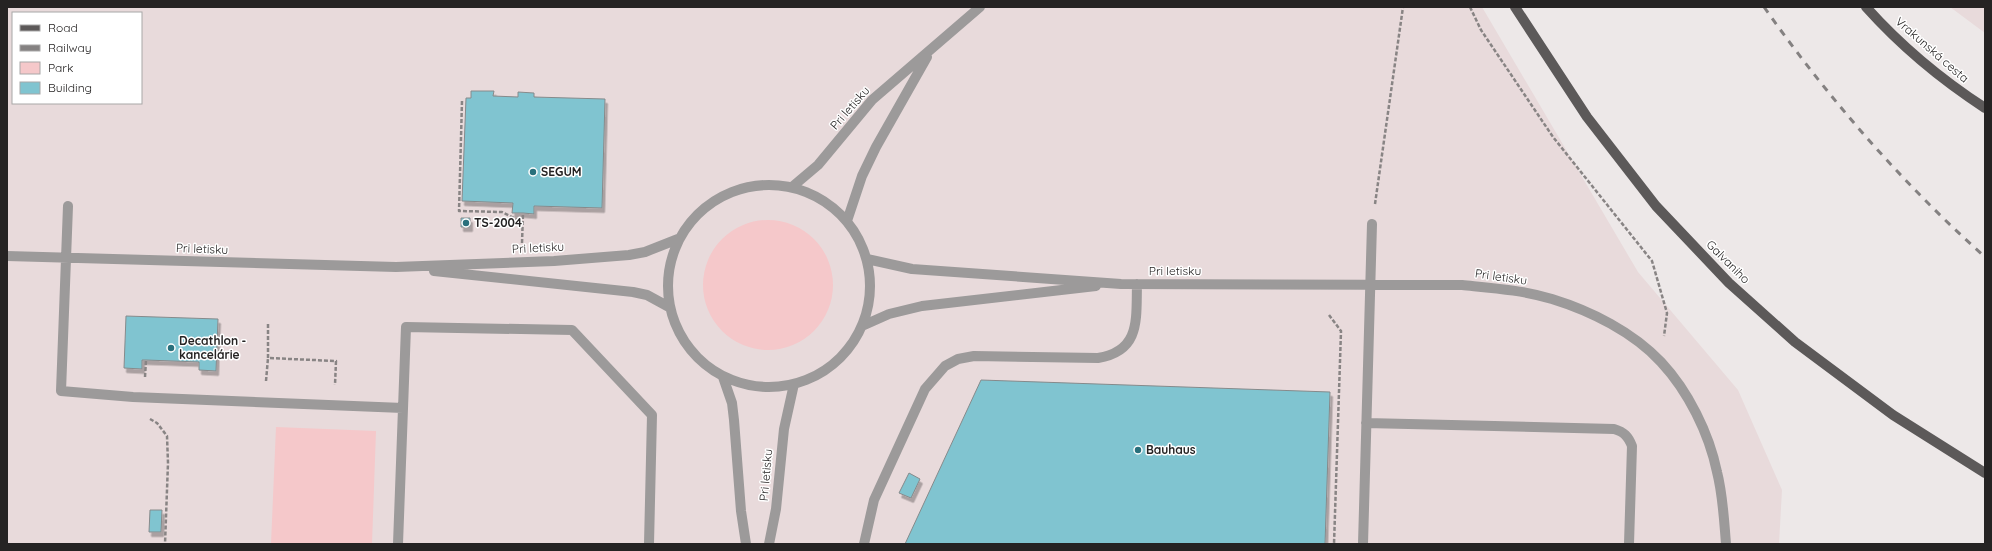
<svg xmlns="http://www.w3.org/2000/svg" width="1992" height="551" viewBox="0 0 1992 551" font-family="Quicksand,sans-serif">
<style>
.built{fill:#e8dadb;fill-rule:evenodd}
.green{fill:#f5c8ca}
.building{fill:#80c4d0;stroke:#868a8b;filter:url(#shadow)}
.lines{fill:none;stroke-linecap:round;stroke-linejoin:round}
.path{stroke:#888484;stroke-width:2.5;stroke-dasharray:4 2;stroke-linecap:butt}
.minor{stroke:#9c9a9a;stroke-width:10}
.major{stroke:#5c5959;stroke-width:10}
.rail{stroke:#848181;stroke-width:3;stroke-dasharray:7 7;stroke-linecap:butt}
.poi-dot{fill:#29707c;stroke:#fff;stroke-width:1.5}
.labels{text-anchor:middle;stroke-width:3;stroke-linejoin:round;paint-order:stroke}
.street-label{font-size:12px;fill:#252323;stroke:#fff}
.poi-label{font-size:12px;font-weight:bold;fill:#252323;stroke:#fff;text-anchor:start}
</style>
<defs>
<filter id="shadow"><feDropShadow dx="2.5" dy="4.5" stdDeviation="0" flood-color="#0004"/></filter>
</defs>
<rect width="100%" height="100%" fill="#ede8e8"/>
<path class="built" d="M7 7H1482L1638 272 1738 390 1782 490 1779 544H7ZM13 13H141V103H13Z
M1950 7H1985V33Z"/>
<path class="green" d="M703 285a65 65 0 1 1 130 0a65 65 0 1 1-130 0Z
M276 427 376 431 372 544H271Z"/>
<path class="building" d="M471 91H494L493 96 518 97V92L534 93V97L605 99 602 208 534 206V214L523 213H512L513 203 462 201 466 98H471Z
M461 218H470V227H461Z
M126 316 218 319 216 371 199 370V362L146 360H142V369L124 368Z
M981 380 1330 392 1325 544H905Z
M909 473 920 479 911 498 899 493Z
M150 510H162L161 532H149Z"/>
<g class="lines">
<path class="path" d="M1470 7 1481 30 1553 137 1652 261 1667 313 1664 336
M462 101 459 211 502 212 522 222
M1375 204 1403 7
M522 243 523 213
M1329 315 1341 331 1334 544
M268 324V358L336 361 335 385
M145 377 146 360
M266 381 268 358
M150 419 157 423 167 436 168 463 165 544"/>
<path class="minor" d="M668 286a101 101 0 1 1 202 0a101 101 0 1 1-202 0Z
M792 187 818 165 872 100 980 7
M68 206 61 391 133 397 403 408
M847 221 862 176 876 147 927 57
M7 256 396 267 554 261 629 255 645 252 678 239
M867 259 912 269 1121 284 1462 285C1492 288 1523 290 1552 299 1591 311 1633 332 1661 362 1688 391 1709 433 1717 472 1723 495 1724 520 1726 544
M434 271 633 292 647 295 669 307
M862 326 889 314 922 306 1096 286
M723 377 732 403 734 420 741 511 746 544
M1366 423 1614 429C1624 432 1628 436 1632 446L1629 544
M398 544 406 327 572 330 652 415 649 544
M769 544 776 509 784 429 794 384
M864 544 874 500 925 389 945 366 958 359 974 356 1098 358C1141 351 1136 319 1137 284
M1363 544 1372 224"/>
<path class="major" d="M1515 7 1587 117 1656 206 1729 283 1795 342 1893 415 1985 473
M1866 7C1900 45 1942 80 1985 108"/>
<path class="rail" d="M1764 7C1829 99 1901 182 1985 257"/>
</g>
<g class="poi-dot">
<circle cx="533" cy="172" r="4"/>
<circle cx="466" cy="223" r="4"/>
<circle cx="171" cy="348" r="4"/>
<circle cx="1138" cy="450" r="4"/>
</g>
<g class="labels">
<g class="street-label">
<text transform="translate(1932 50) rotate(41)" y="4">Vrakunská cesta</text>
<text transform="translate(850 108) rotate(-49)" y="4">Pri letisku</text>
<text transform="translate(538 248) rotate(-3)" y="4">Pri letisku</text>
<text transform="translate(202 249) rotate(2)" y="4">Pri letisku</text>
<text transform="translate(1728 262) rotate(45)" y="4">Galvaniho</text>
<text x="1175" y="275">Pri letisku</text>
<text transform="translate(1501 277) rotate(8)" y="4">Pri letisku</text>
<text transform="translate(766 475) rotate(-85)" y="4">Pri letisku</text>
</g>
<g class="poi-label">
<text x="541" y="176">SEGUM</text>
<text x="474" y="227">TS-2004</text>
<text x="179" y="345">Decathlon -<tspan x="179" dy="14">kancelárie</tspan></text>
<text x="1146" y="454">Bauhaus</text>
</g>
</g>
<rect width="1992" height="551" fill="none" stroke="#252323" stroke-width="16"/>
<rect x="12" y="12" width="130" height="92" fill="#ffffff" stroke="#a8a7a7"/>
<rect x="20" y="25" width="20" height="6" fill="#5c5959" stroke="#a8a7a7"/>
<text x="48" y="32" font-size="12" fill="#252323">Road</text>
<rect x="20" y="45" width="20" height="6" fill="#848181" stroke="#a8a7a7"/>
<text x="48" y="52" font-size="12" fill="#252323">Railway</text>
<rect x="20" y="62" width="20" height="12" fill="#f5c8ca" stroke="#a8a7a7"/>
<text x="48" y="72" font-size="12" fill="#252323">Park</text>
<rect x="20" y="82" width="20" height="12" fill="#80c4d0" stroke="#a8a7a7"/>
<text x="48" y="92" font-size="12" fill="#252323">Building</text>
</svg>
